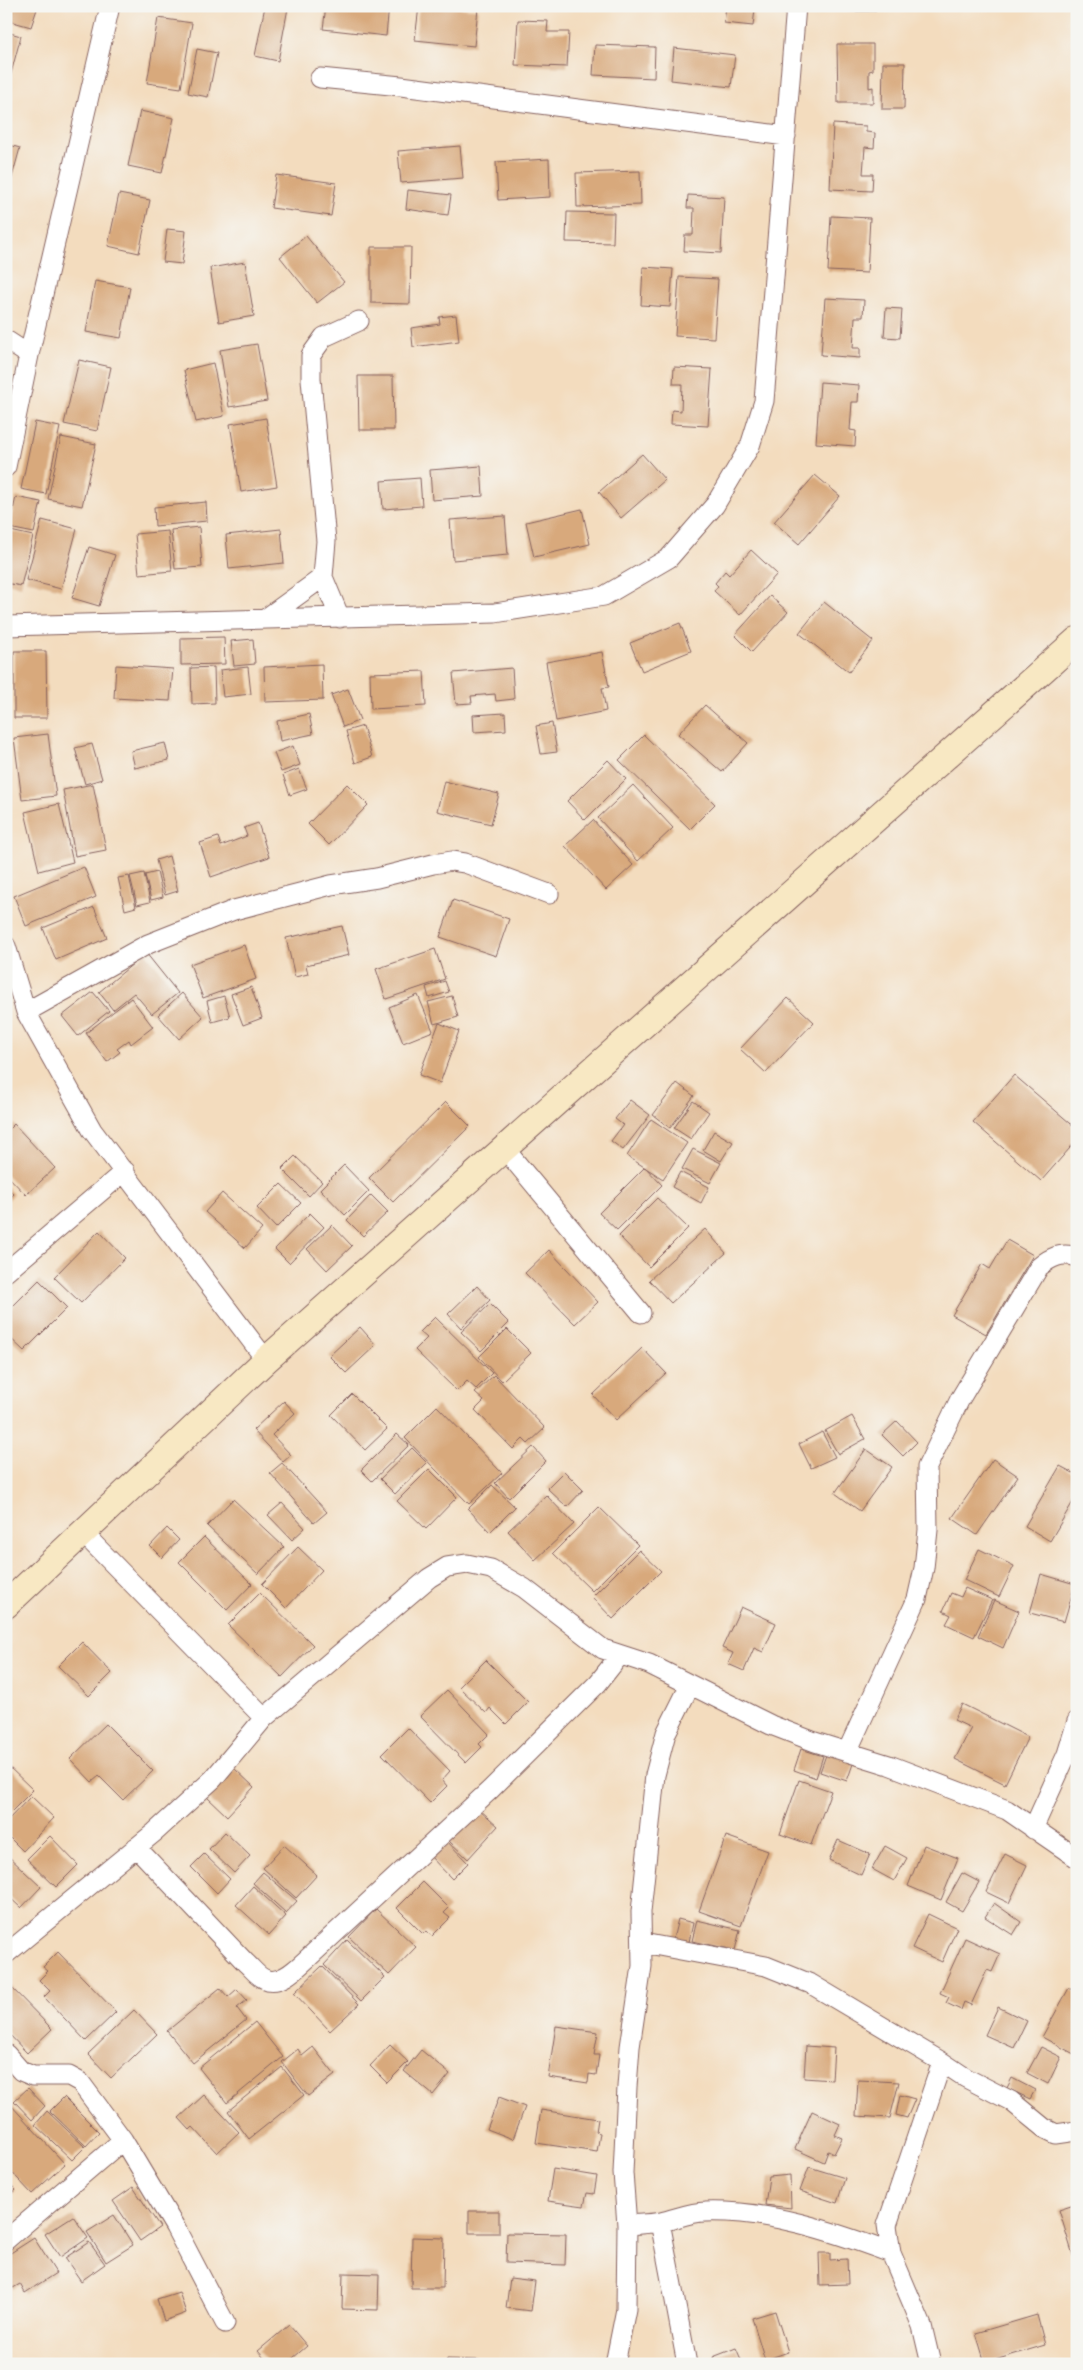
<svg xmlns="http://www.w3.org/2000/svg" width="1083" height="2370" viewBox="0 0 1083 2370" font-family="'Comic Neue',sans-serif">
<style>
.building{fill:#d8a97c}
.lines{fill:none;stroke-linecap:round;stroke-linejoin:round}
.minor-casing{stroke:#85615e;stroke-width:21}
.secondary-casing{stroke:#85615e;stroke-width:28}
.minor{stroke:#fff;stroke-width:19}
.secondary{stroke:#f8e8c3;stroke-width:26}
</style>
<rect width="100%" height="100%" fill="#f6f6f2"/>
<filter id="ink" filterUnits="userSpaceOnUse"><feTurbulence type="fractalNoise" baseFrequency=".02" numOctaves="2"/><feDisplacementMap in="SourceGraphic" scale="10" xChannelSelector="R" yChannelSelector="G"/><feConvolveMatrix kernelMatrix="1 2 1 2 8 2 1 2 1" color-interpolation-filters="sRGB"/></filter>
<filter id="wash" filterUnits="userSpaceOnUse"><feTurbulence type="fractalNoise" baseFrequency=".0096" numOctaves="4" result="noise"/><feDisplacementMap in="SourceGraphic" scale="20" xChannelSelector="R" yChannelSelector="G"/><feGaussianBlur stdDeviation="1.12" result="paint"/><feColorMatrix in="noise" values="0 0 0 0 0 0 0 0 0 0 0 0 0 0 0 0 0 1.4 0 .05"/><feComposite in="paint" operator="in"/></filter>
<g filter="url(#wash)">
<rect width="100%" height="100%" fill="#f3dcbe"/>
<g id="blocks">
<path class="building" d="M6 6H38L31 27 6 20Z
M265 6 288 8 278 61 255 56Z
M326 6H389L386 36 323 29Z
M419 6 478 9 474 46 415 40Z
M542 6H569L568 10Z
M726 6 755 9 753 26 724 23Z
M841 6H876L875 11H841Z
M158 18 192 23 181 88 147 83Z
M518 20 548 21 547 32H569L567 67 515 65Z
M6 32 21 36 7 88H6Z
M837 44H873V70L869 71V88L873 87V103H838Z
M595 45 655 47 654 78 593 75Z
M674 48 735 55 731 87 671 80Z
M197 49 217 53 208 97 188 93Z
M883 63H905L904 109H882Z
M140 111 174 118 162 173 128 166Z
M833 124 866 126V132L875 133 874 148 865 147 863 174H873L872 191 830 189Z
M6 144 20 148 9 188 6 187Z
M460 146 463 178 401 183 398 151Z
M549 159 550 197 498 200 496 162Z
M640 171 641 205 577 207 576 173Z
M276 175 336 183 331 216 271 208Z
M408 190 451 195 448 215 406 209Z
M119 194 150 200 139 253 108 246Z
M688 195 724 197 721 253 684 251 685 235H693L694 208H687Z
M567 212 614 213 613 243 566 242Z
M831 216 870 218 867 273 828 271Z
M167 229 186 231 182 264 163 262Z
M306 236 344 282 317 303 280 257Z
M371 247H411L410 304 371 303Z
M245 262 254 316 219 322 210 268Z
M643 267 673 269 670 307 641 305Z
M679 277 718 279 714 338 675 336Z
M95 281 130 287 121 338 86 332Z
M825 298 864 300 863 317H855L853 348H860V358L821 355Z
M886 308 902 309 900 338 884 337Z
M456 315 459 341 413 347 411 328 440 324 439 317Z
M257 344 267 401 229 407 220 350Z
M79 360 111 367 97 431 64 424Z
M213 363 224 416 196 422 184 370Z
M674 367 712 369 708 426 671 424 672 410 681 411 682 384H673Z
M358 376H393L394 430H359Z
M820 382 859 385 858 402H852L850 430 856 431 855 446 816 443Z
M266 418 277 486 241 492 230 424Z
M35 422 60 427 46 494 21 489Z
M61 437 96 444 82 506 48 499Z
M642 454 665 480 621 518 599 492Z
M481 466 483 496 432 500 430 470Z
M815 475 840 496 799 544 774 522Z
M420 478 422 506 383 509 381 481Z
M16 497 41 502 34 533 9 528Z
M206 502 207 521 155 526 154 507Z
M582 509 590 544 534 557 526 522Z
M505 516 508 555 453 560 450 520Z
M42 520 77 529 61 589 26 580Z
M199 527 202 567 175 569 171 530Z
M281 529 284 563 229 569 226 535Z
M6 530 33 536 21 586 6 583Z
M168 531 172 571 139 574 135 534Z
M89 547 115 555 99 606 72 598Z
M751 550 777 574 740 615 714 591 718 586 715 583 725 571 729 575Z
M770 596 788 612 752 652 735 635Z
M824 602 873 641 849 672 799 633Z
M680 623 691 651 642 671 630 643Z
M224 637 225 664 181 665V638Z
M253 639 255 664 234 666 231 641Z
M14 651H46L47 718H14Z
M602 652 609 687 602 688 606 711 556 721 546 662Z
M322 664 323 700 265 702 264 667Z
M116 665 173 669 170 701 114 698Z
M214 667 215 703 192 704 191 668Z
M248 667 251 694 223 697 220 670Z
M512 668 514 699 496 701 495 694 471 696 472 703 456 704 453 673Z
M424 671 426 706 371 709 370 673Z
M348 689 360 720 343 727 331 695Z
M705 705 748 743 722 772 678 734Z
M505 713 506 730 474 732 473 715Z
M309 714 313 734 280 741 277 721Z
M552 723 557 752 541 754 536 726Z
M363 726 372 757 355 763 346 731Z
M48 734 56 796 22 800 14 738Z
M644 735 715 804 690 829 619 760Z
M165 743 169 760 135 768 131 751Z
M92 744 102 779 85 784 75 748Z
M293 746 300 765 281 772 274 753Z
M608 760 626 779 585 820 567 801Z
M299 769 307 789 290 795 283 775Z
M444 781 499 794 491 824 437 811Z
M93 784 106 850 75 856 63 790Z
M347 784 368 805 329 845 308 824Z
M633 785 673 828 638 861 598 818Z
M59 804 73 862 39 871 25 812Z
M593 820 633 865 606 890 565 846Z
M258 823 269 857 211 877 200 843 218 837 221 846 247 836 244 828Z
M169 856 178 891 165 895 156 860Z
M84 867 96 897 26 926 14 896Z
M157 872 163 897 151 900 145 875Z
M144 873 150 902 137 905 130 876Z
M129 876 136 907 125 910 118 878Z
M453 900 509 919 496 956 440 937Z
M94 907 107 938 56 960 43 928Z
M342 926 349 955 306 965 308 974 295 977 286 938Z
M244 945 256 979 203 998 190 964Z
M435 949 445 979 386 999 376 969Z
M146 953 178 993 152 1014 134 993 113 1010 99 992Z
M445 981 449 992 429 998 426 987Z
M251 987 262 1018 243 1025 231 994Z
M93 992 109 1011 78 1036 62 1016Z
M182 993 203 1017 179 1039 158 1015Z
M418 995 433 1031 403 1043 389 1007Z
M224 996 230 1017 212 1022 207 1001Z
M452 996 458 1017 434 1024 428 1002Z
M131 998 153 1027 131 1044 129 1040 117 1049 120 1052 107 1062 86 1033Z
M788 998 814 1022 766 1073 740 1049Z
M439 1023 459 1031 440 1083 419 1075Z
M1014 1075 1077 1129V1140L1041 1181 973 1122Z
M677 1083 694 1096 670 1128 653 1115Z
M630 1100 650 1115 623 1150 611 1141 623 1125 615 1119Z
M693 1101 709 1112 691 1139 674 1128Z
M446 1102 470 1126 393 1202 369 1178Z
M651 1119 687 1143 663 1179 627 1156Z
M14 1124 55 1168 26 1195 6 1174V1132Z
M714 1131 733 1142 721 1161 703 1150Z
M693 1149 721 1163 710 1183 682 1169Z
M295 1156 322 1182 309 1196 282 1169Z
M344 1165 369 1191 345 1215 320 1189Z
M645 1167 662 1185 617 1230 599 1213Z
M680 1172 709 1187 701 1203 672 1187Z
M281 1184 301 1203 276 1228 257 1208Z
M6 1187 14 1194 6 1202Z
M222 1193 262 1229 245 1248 205 1212Z
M371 1195 388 1212 363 1236 347 1220Z
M657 1198 688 1228 649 1267 619 1236Z
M310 1213 324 1227 289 1263 275 1249Z
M332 1225 352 1246 327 1270 307 1249Z
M705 1229 726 1253 671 1303 649 1280Z
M99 1231 125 1258 81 1303 54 1277Z
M1007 1240 1033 1255 986 1334 952 1315 982 1264 990 1269Z
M549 1250 598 1302 575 1324 525 1273Z
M39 1280 67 1308 24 1351 6 1334V1313Z
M477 1286 490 1300 461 1328 448 1314Z
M490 1304 509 1323 481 1351 461 1332Z
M435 1317 492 1373 476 1389 467 1381 457 1391 415 1350 427 1338 420 1332Z
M360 1327 376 1345 346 1373 329 1356Z
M507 1329 531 1353 502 1381 479 1357Z
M642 1348 666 1373 616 1420 593 1395Z
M494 1375 545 1428 528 1444 523 1439 513 1449 475 1410 484 1401 475 1393Z
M352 1394 387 1429 365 1450 331 1415Z
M284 1401 295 1413 272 1435 291 1455 283 1462 253 1430Z
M437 1406 502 1473 469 1504 405 1438Z
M852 1416 865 1439 838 1454 825 1431Z
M897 1421 917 1442 903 1456 882 1435Z
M822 1432 835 1457 811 1468 799 1444Z
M397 1434 409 1445 372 1481 361 1470Z
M533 1447 546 1461 509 1498 495 1483Z
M412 1448 427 1463 395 1494 380 1479Z
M866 1449 892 1467 860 1511 835 1493Z
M993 1459 1018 1476 977 1535 952 1518Z
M282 1463 327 1512 314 1523 270 1473Z
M1060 1466 1077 1475V1495L1050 1541 1025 1526Z
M429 1469 457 1497 426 1529 397 1501Z
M564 1471 583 1490 567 1507 547 1488Z
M492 1485 515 1507 490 1532 468 1509Z
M546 1495 574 1524 535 1560 508 1531Z
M233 1499 284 1547 258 1574 207 1526Z
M282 1503 305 1528 292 1540 268 1515Z
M599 1507 638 1545 592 1591 553 1553Z
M167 1528 179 1540 162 1558 150 1546Z
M204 1537 252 1584 227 1610 179 1562Z
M298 1547 322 1570 286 1608 262 1584Z
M979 1549 1014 1566 999 1597 964 1580Z
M639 1550 661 1571 613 1619 592 1597Z
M1041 1574 1075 1584 1064 1622 1030 1613Z
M965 1588 992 1600 974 1637 946 1624 951 1615 943 1611 951 1593 961 1597Z
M260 1593 313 1645 282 1677 228 1625Z
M994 1600 1019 1611 1003 1648 978 1636Z
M741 1607 776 1623 763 1652 754 1648 744 1671 728 1664 733 1653 722 1648Z
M82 1642 112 1673 89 1696 58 1666Z
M486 1660 528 1702 506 1724 490 1708 486 1713 459 1687Z
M447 1690 489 1734 479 1744 482 1747 466 1763 420 1716Z
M962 1704 1028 1737 1005 1784 955 1759 971 1728 954 1720Z
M106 1724 153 1771 123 1800 99 1776 92 1782 70 1759Z
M408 1728 450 1771 442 1780 447 1786 430 1803 382 1754Z
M801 1749 823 1756 816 1778 794 1770Z
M827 1752 854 1761 847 1781 820 1772Z
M6 1764 33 1790 8 1815 6 1813Z
M234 1768 254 1787 227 1816 207 1797Z
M799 1780 831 1791 811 1845 780 1834Z
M31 1796 54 1818 23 1851 6 1834V1822Z
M479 1809 498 1826 468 1859 449 1841Z
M225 1832 250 1856 234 1873 209 1849Z
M50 1836 78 1865 56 1887 27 1859Z
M726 1836 768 1851 741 1926 699 1911Z
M443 1837 468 1863 452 1879 427 1853Z
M838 1840 870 1854 861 1875 829 1860Z
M284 1845 317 1875 296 1898 263 1868Z
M924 1845 958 1858 941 1900 908 1886Z
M885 1846 907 1858 894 1881 872 1869Z
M6 1854 41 1887 21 1908 6 1894Z
M204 1854 230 1879 217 1893 191 1867Z
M1005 1854 1027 1865 1009 1903 986 1892Z
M263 1872 297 1901 286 1913 253 1883Z
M962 1873 979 1882 962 1911 946 1902Z
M423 1882 449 1908 444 1913 450 1918 432 1936 426 1931 423 1934 397 1908Z
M253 1886 286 1916 269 1935 236 1905Z
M994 1903 1021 1922 1013 1935 985 1917Z
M376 1909 416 1947 389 1975 349 1937Z
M928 1914 957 1928 942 1962 912 1948Z
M678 1919 693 1923 689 1942 673 1939Z
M697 1920 740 1930 735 1950 692 1941Z
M965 1938 1000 1954 992 1972 987 1970 971 2005 964 2002 961 2010 946 2003 949 1997 940 1993Z
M347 1940 385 1977 361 2001 324 1965Z
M58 1952 116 2012 86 2041 44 1997 50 1991 39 1980 48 1971 43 1967Z
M322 1966 359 2004 330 2031 294 1993Z
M6 1982 52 2029 27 2053 6 2031Z
M220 1988 228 1997 237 1989 247 2000 237 2008 246 2020 193 2063 167 2031Z
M1069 1988 1077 1992V2048L1074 2054 1042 2037Z
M998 2007 1027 2021 1014 2048 985 2035Z
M134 2010 157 2034 111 2078 88 2054Z
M255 2022 283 2057 227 2103 199 2068Z
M556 2026 598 2032 594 2055H599L596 2075 589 2074 588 2083 548 2077Z
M390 2045 408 2062 387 2083 370 2066Z
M806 2046 834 2048 832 2080 804 2078Z
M313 2047 335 2075 308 2096 282 2062 298 2049 302 2056Z
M1041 2047 1061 2057 1048 2084 1027 2073Z
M421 2050 450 2074 433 2095 404 2071Z
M282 2067 304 2095 249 2139 228 2111Z
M1012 2078 1035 2090 1030 2099 1007 2088Z
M858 2080 899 2082 890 2118 856 2116Z
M28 2088 45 2106 32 2120 14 2101Z
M204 2095 239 2132 217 2153 193 2127 190 2130 179 2118Z
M900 2095 915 2099 907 2118 896 2115Z
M64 2097 99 2132 86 2146 50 2111Z
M499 2097 525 2107 513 2139 487 2129Z
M10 2104 65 2164 32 2194 6 2166V2107Z
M541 2110 598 2119 596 2132 600 2133 597 2152 536 2143Z
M47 2111 85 2147 72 2160 35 2125Z
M812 2111 840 2124 835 2135 842 2138 834 2154 828 2151 824 2162 795 2149Z
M809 2167 845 2178 837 2203 800 2191Z
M553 2169 597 2176 594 2194 587 2193 584 2206 548 2201Z
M790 2175 791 2208 765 2205 769 2177Z
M6 2180 16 2190 6 2200Z
M133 2187 160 2227 140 2241 113 2201Z
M1077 2204V2265H1076L1059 2210Z
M469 2211H499V2233H469Z
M114 2215 133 2245 106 2262 87 2232Z
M73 2216 88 2238 60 2257 45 2234Z
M507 2233 566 2234 565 2265 506 2263Z
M412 2237 444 2238 443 2288H411Z
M34 2238 56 2273 25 2293 20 2284 13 2288 6 2277 8 2268 6 2256Z
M89 2242 105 2264 81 2281 65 2258Z
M819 2253H830V2260L847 2259 848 2284 820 2285Z
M343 2273 379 2274 378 2310 342 2309Z
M510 2278 535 2281 531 2311 506 2308Z
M179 2292 186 2313 164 2321 157 2299Z
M775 2311 788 2352 765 2360 752 2318Z
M1037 2315 1045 2345 985 2363 976 2333Z
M289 2325 307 2346 286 2364H269L258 2351Z
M736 2348 743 2364H715L713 2357Z
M447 2359 479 2360 480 2364H446Z"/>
</g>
</g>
<g filter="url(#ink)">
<use href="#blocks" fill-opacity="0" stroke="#85615e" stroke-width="1"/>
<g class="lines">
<defs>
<path id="minor" d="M320 78 401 86 786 136
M6 340 29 355
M6 467 29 355 110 6
M340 618 323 577 326 541 311 379V355L324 337 359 321
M265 619 323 577
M6 626 495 613 604 596 669 558 715 505 750 446 764 401 796 6
M6 946 26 1012 92 1130 266 1360
M26 1012 148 944 234 910 331 885 377 878 433 864 452 861 465 863 549 894
M504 1148 641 1313
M6 1272 125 1171
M83 1533 264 1718
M847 1752 917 1599 924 1568 928 1530 927 1467 960 1399 1039 1267C1051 1257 1061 1252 1077 1257
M1033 1829 1067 1754 1077 1721
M136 1847 246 1963C251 1967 258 1977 265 1979 280 1986 297 1968 307 1959L490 1790 598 1683 620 1655
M643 1943 766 1966 811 1984 942 2062 966 2078 1011 2101 1044 2128 1056 2134 1077 2131
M6 1954 155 1832 213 1779 264 1718 429 1578 447 1567 467 1564 491 1569 524 1588 603 1649 649 1664 771 1725 815 1742 889 1765 1007 1810 1077 1858
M6 2054 21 2071 33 2076H69L80 2082 123 2140 175 2227 225 2323
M660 2222 687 2364
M627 2225C638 2224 650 2224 661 2222 675 2219 691 2212 705 2212 769 2210 832 2231 891 2253
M6 2240 123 2140
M615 2364 626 2309 627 2225 623 2173 627 2087 630 2047 642 1966 641 1912 655 1775 666 1733 690 1685
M931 2364 922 2326 891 2253 887 2225 942 2062"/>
<path id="secondary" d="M6 1605 266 1360 1077 640"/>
</defs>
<use href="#minor" class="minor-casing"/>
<use href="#secondary" class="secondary-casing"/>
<use href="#minor" class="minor"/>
<use href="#secondary" class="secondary"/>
</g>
</g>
<rect width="1083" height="2370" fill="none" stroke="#f6f6f2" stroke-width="25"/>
</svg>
